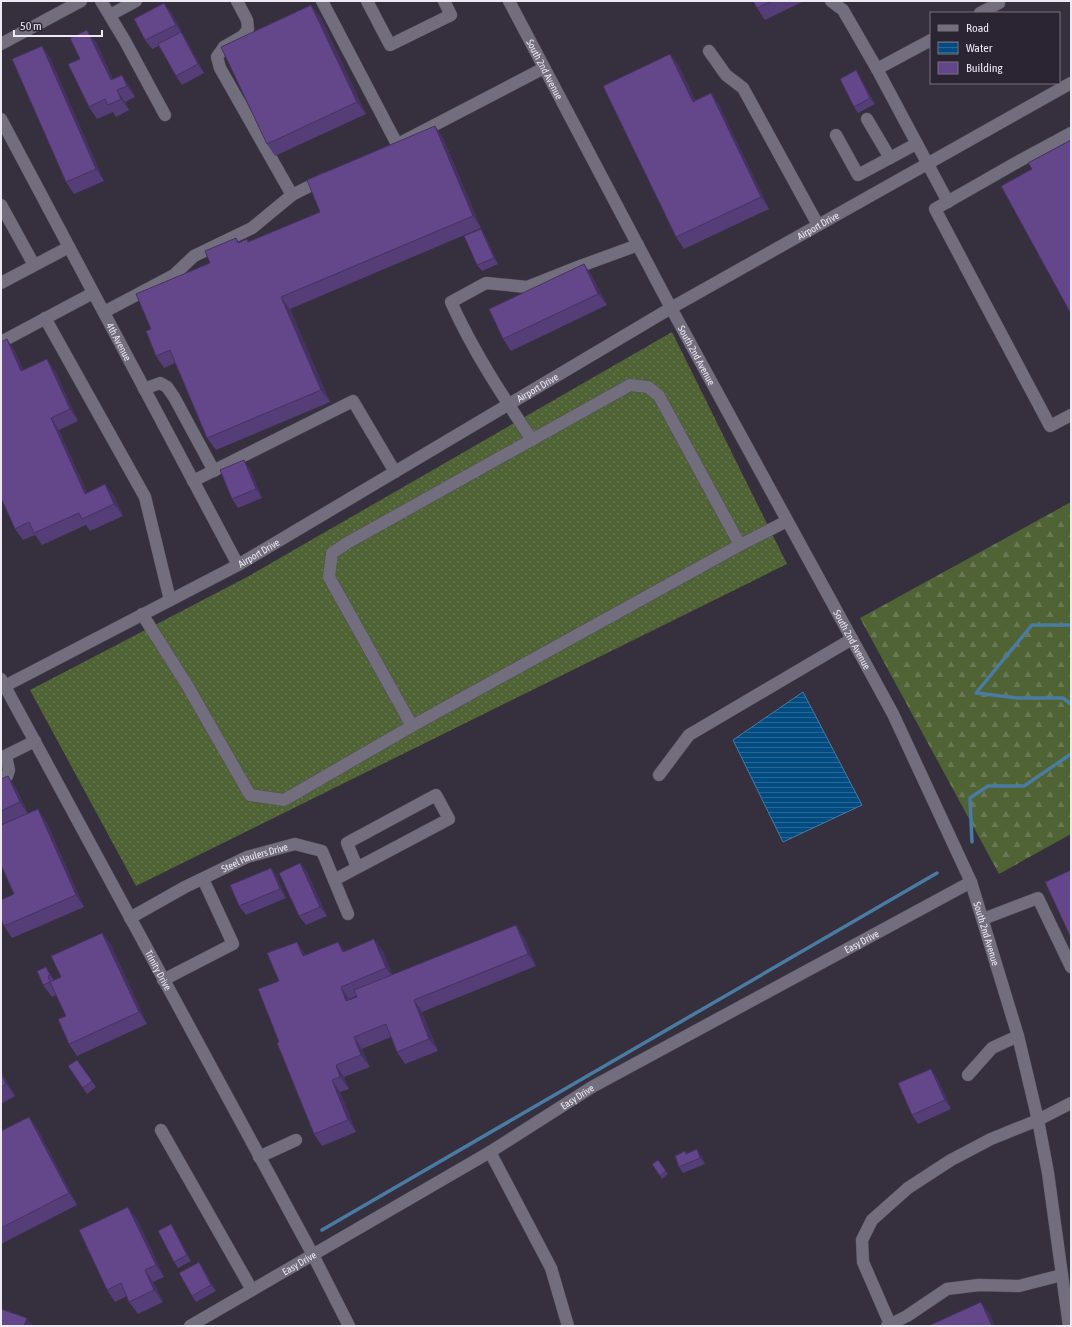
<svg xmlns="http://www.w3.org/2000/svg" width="1072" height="1327" viewBox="0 0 1072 1327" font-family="'Asap Condensed',sans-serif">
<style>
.grass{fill:url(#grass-dots)}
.forest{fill:url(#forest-firs)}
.water{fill:url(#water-rules);stroke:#497ba3}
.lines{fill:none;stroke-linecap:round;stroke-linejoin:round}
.stream{stroke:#497ba3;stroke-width:3.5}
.minor-casing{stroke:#524e5a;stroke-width:13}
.minor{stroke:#736e7e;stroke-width:12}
.wall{fill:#553d77;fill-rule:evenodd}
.shaded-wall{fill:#453261}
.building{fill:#63478a;stroke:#453261}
.labels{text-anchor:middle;stroke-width:3;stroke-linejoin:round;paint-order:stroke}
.street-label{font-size:10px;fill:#ece9f2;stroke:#2b2533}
</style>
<defs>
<pattern id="grass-dots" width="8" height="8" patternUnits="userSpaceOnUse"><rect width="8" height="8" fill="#506335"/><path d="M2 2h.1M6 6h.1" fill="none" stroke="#697953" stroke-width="1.8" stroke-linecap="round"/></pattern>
<pattern id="forest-firs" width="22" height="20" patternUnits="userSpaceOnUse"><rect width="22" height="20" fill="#506335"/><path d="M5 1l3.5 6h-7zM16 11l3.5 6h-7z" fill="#697953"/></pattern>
<pattern id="water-rules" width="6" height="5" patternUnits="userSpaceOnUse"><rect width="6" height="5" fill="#034c81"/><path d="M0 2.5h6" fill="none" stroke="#286693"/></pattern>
</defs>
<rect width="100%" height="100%" fill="#352f3e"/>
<path class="grass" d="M672 332 787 564 136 886 30 690 249 576Z"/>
<path class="forest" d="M1071 502V834L999 874 860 618Z"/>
<path class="water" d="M803 692 862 805 783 842 733 740Z"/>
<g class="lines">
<path class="stream" d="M1071 625H1032L976 693 1018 698H1063L1071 704
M972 842 970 798 988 786H1024L1071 754
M322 1230 937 873"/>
<defs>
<g id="minor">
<path d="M101 1 125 41 165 115"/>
<path d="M237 1 247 20 248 29 243 36 224 47 217 57 220 68 292 195"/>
<path d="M322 1 397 144"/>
<path d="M367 1 390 45 451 15 444 1"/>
<path id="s1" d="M509 1 671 308 893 714 971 882 1018 1036 1038 1120 1048 1173 1069 1326"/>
<path d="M831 1 843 10 877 69 948 202"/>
<path d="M980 13 999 3V1"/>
<path d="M110 15 136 1"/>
<path d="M1 44 81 1"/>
<path d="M709 51 726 75 743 88 818 225"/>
<path d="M877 69 931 40"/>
<path id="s2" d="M1 119 238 565"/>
<path d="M867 119 890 158"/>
<path d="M1071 133 1021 160 935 209 1050 426 1071 415"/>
<path d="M836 135 858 175 916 144"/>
<path d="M400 143 544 68"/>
<path d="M1 205 34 265"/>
<path d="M1 283 69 247"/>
<path d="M104 312 174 275 194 256 252 228 292 195 324 179"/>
<path d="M45 318 145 497 170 600"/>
<path d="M1 342 93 293"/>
<path d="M144 389 160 383 167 387 174 397 214 471"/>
<path d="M532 440C502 395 473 351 451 302L486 283 527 287 575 268 638 245"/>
<path d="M193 481 353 401 395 472"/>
<path d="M142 614 187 685 250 795 284 800 412 726 740 545 787 521"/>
<path id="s3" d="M1 679 313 1255 349 1326"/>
<path id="s4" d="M1 688 238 565 671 308 1071 83"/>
<path d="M412 726 329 577 332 553 347 543 630 385 648 387 659 396 740 545"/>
<path d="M1 758 35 741"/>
<path d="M659 775 689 735 852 639"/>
<path d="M1 780 7 776 9 770 6 756"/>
<path d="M334 880 449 819 436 795 347 843 357 867"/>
<path id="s5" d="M130 918 185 887 247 857 295 844 322 851 348 914"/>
<path d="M983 919 1038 898 1071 967"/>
<path d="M163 980 233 944 203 879"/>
<path d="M968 1075 992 1048 1018 1036"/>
<path d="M161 1130 252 1290"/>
<path d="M490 1152 551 1268 568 1326"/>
<path d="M259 1157 296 1140"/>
<path d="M890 1324 863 1262 862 1240 872 1220 908 1188 951 1160 991 1139 1038 1120 1071 1103"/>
<path id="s6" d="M190 1326 490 1152 592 1087 971 882"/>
<path d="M887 1326 907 1316 947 1289 979 1285 1019 1286 1062 1275"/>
</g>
</defs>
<use href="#minor" class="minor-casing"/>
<use href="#minor" class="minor"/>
</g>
<path class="wall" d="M753 1H804L765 20 757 8Z
M171 12 182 33 187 41 204 73 182 85 176 76 159 46 152 49 145 40Z
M320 16 366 114 275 156 267 144Z
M96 42 113 79 130 87 135 97 125 102 129 110 116 117 113 112 97 119 89 107Z
M42 46 50 58 104 181 74 194 66 182Z
M670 54 679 66 695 100 711 93 719 105 769 209 684 249 676 237Z
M856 70 860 77 875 104 858 113 854 107Z
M435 126 443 138 481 228 290 309 330 402 216 450 207 438 175 363 164 368 156 356 151 329 210 263 236 238 240 243 249 242 320 212Z
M481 229 485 235 498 264 482 271 477 265Z
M584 264 592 276 607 305 511 351 503 339Z
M15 351 23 370 55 371 78 421 59 430 87 493 105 484 114 496 123 516 90 531 86 525 42 545 35 535 23 540 15 529Z
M250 469 262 498 238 508 232 499Z
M1 779 16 788 28 814 46 821 84 907 12 938 4 926 14 894 1 865Z
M300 863 307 872 327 916 306 925 299 916Z
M271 868 277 877 286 898 246 915 239 906Z
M102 933 111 945 147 1024 77 1056 69 1044 66 1016 56 995 52 997 43 985 46 967 54 980 61 977Z
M524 937 536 966 422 1012 438 1051 405 1064 397 1052 391 1037 362 1049 370 1067 344 1077 349 1089 340 1092 356 1132 322 1146 314 1134 279 1042V981L305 954 306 955 345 951H383L392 975ZM356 996 357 997 349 1000V999Z
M77 1060 96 1087 87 1094 68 1066Z
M1 1071 15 1096 1 1104Z
M937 1078 951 1109 918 1124 912 1115Z
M29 1117 37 1128 77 1205 1 1244V1131Z
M685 1151 687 1153 701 1155 705 1164 683 1173 679 1167Z
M652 1164 666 1171 668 1174 662 1179Z
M137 1219 164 1277 153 1282 163 1302 138 1314 129 1302 127 1296 115 1302 107 1290Z
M171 1224 175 1230 191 1261 178 1268 174 1262Z
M199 1262 203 1268 216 1291 196 1302 192 1296Z"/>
<path class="shaded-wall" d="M164 3 171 12 182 33 187 41 204 73 198 64 181 32 176 25Z
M311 5 320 16 366 114 357 102Z
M87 30 96 42 118 90 111 80Z
M42 46 50 58 104 181 96 169Z
M670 54 679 66 701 113 693 102Z
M856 70 860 77 875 104 870 98Z
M122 75 130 87 135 97 127 86Z
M117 90 125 102 129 110 121 99Z
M711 93 719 105 769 209 761 197Z
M435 126 443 138 481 228 473 216Z
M481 229 485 235 498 264 494 258Z
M584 264 592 276 607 305 598 294Z
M281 297 290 309 330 402 321 390Z
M7 339 15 351 29 383 21 371Z
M47 359 55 371 78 421 70 409Z
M51 418 59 430 93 506 85 494Z
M244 460 250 469 262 498 256 489Z
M105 484 114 496 123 516 114 504Z
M8 776 16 788 28 814 20 802Z
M38 809 46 821 84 907 76 895Z
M300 863 307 872 327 916 320 907Z
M271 868 277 877 286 898 280 889Z
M516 925 524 937 536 966 528 954Z
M102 933 111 945 147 1024 139 1012Z
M374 939 383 951 395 980 386 968Z
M297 942 305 954 311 968 303 956Z
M338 942 347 954 343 952Z
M46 967 54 979 58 987 50 975Z
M341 987 349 999 355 1013 346 1001Z
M414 1000 422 1012 438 1051 429 1039Z
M354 1037 362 1049 370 1067 361 1055Z
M336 1065 344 1077 349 1089 340 1077Z
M931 1069 937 1078 951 1109 945 1100Z
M1 1071 15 1096 6 1084 1 1074Z
M332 1080 340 1092 356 1132 348 1120Z
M29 1117 37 1128 77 1205 69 1193Z
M697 1149 701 1155 705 1164 700 1158Z
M128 1207 137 1219 164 1277 156 1265Z
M171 1224 175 1230 191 1261 187 1255Z
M199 1262 203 1268 216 1291 211 1285Z
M145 1270 153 1282 163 1302 154 1290Z
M981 1302 990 1314 995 1326H992Z
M27 1318 33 1326H24Z"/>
<path class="building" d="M753 1H772L757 8Z
M164 3 176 25 145 40 134 19Z
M311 5 357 102 267 144 221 47Z
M87 30 111 80 122 75 127 86 117 90 121 99 108 105 105 99 89 107 68 64 80 59 70 38Z
M181 32 198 64 176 76 158 44Z
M42 46 96 169 66 182 12 59Z
M670 54 693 102 711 93 761 197 676 237 603 86Z
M856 70 870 98 854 107 840 79Z
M435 126 473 216 281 297 321 390 207 438 170 350 156 356 146 331 151 329 136 294 210 263 205 251 236 238 238 243 247 239 248 242 320 212 307 180Z
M1071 140V314L1001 186 1032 169 1028 163Z
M481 229 494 258 477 265 464 236Z
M584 264 598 294 503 339 489 309Z
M7 339 21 371 47 359 70 409 51 418 85 494 105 484 114 504 82 519 79 513 34 533 29 522 15 529 1 498V342Z
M244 460 256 489 232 499 220 470Z
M8 776 20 802 1 811V779Z
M38 809 76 895 4 926 1 920V900L14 894 1 865V825Z
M300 863 320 907 299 916 279 873Z
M271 868 280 889 239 906 230 885Z
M1071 870V938L1045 882Z
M516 925 528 954 414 1000 429 1039 397 1052 386 1024 354 1037 361 1055 336 1065 340 1077 332 1080 348 1120 314 1134 277 1043 279 1042 258 989 279 981 267 953 297 942 303 956 338 942 343 952 374 939 386 968 341 987 346 1001 357 997 354 990Z
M102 933 139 1012 69 1044 58 1019 66 1016 50 982 43 985 37 971 46 967 50 975 48 976 50 982 61 977 51 956Z
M77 1060 92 1081 83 1088 68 1066Z
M931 1069 945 1100 912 1115 898 1083Z
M1 1074 6 1084 1 1087Z
M29 1117 69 1193 1 1228V1131Z
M697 1149 700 1158 679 1167 675 1156 685 1151 686 1154Z
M658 1160 666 1171 660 1176 652 1164Z
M128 1207 156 1265 145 1270 154 1290 129 1302 121 1283 107 1290 79 1230Z
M171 1224 187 1255 174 1262 158 1231Z
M199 1262 211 1285 192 1296 179 1273Z
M981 1302 992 1326H928Z
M1 1309 27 1318 24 1326H1Z"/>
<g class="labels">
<g class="street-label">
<text dy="4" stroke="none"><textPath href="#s1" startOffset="77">South 2nd Avenue</textPath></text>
<text dy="4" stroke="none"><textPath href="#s4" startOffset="939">Airport Drive</textPath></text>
<text dy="4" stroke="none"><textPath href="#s2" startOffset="252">4th Avenue</textPath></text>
<text dy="4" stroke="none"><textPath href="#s1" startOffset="401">South 2nd Avenue</textPath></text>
<text dy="4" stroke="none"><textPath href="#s4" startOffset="615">Airport Drive</textPath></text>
<text dy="4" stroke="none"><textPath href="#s4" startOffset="291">Airport Drive</textPath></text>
<text dy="4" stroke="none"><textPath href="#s1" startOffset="725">South 2nd Avenue</textPath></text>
<text dy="4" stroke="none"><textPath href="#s5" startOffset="139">Steel Haulers Drive</textPath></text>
<text dy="4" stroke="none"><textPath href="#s1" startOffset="1049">South 2nd Avenue</textPath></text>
<text dy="4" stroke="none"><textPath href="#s6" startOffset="774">Easy Drive</textPath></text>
<text dy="4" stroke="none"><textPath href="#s3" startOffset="331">Trinity Drive</textPath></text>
<text dy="4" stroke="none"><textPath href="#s6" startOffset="450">Easy Drive</textPath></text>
<text dy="4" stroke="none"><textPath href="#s6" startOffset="126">Easy Drive</textPath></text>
</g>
</g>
<rect width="1072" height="1327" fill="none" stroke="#ece9f2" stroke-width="4"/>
<rect x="930" y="12" width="130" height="72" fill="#2b2533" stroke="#78737f"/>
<rect x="938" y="25" width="20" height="6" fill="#736e7e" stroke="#78737f"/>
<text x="966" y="32" font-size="12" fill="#ece9f2">Road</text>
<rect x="938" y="42" width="20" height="12" fill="url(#water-rules)" stroke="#78737f"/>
<text x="966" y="52" font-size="12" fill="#ece9f2">Water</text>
<rect x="938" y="62" width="20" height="12" fill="#63478a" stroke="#78737f"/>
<text x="966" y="72" font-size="12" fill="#ece9f2">Building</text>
<path d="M14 30v6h88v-6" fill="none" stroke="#ece9f2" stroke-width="2"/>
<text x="20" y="30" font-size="12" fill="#ece9f2" stroke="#2b2533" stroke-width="3" paint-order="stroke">50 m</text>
</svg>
